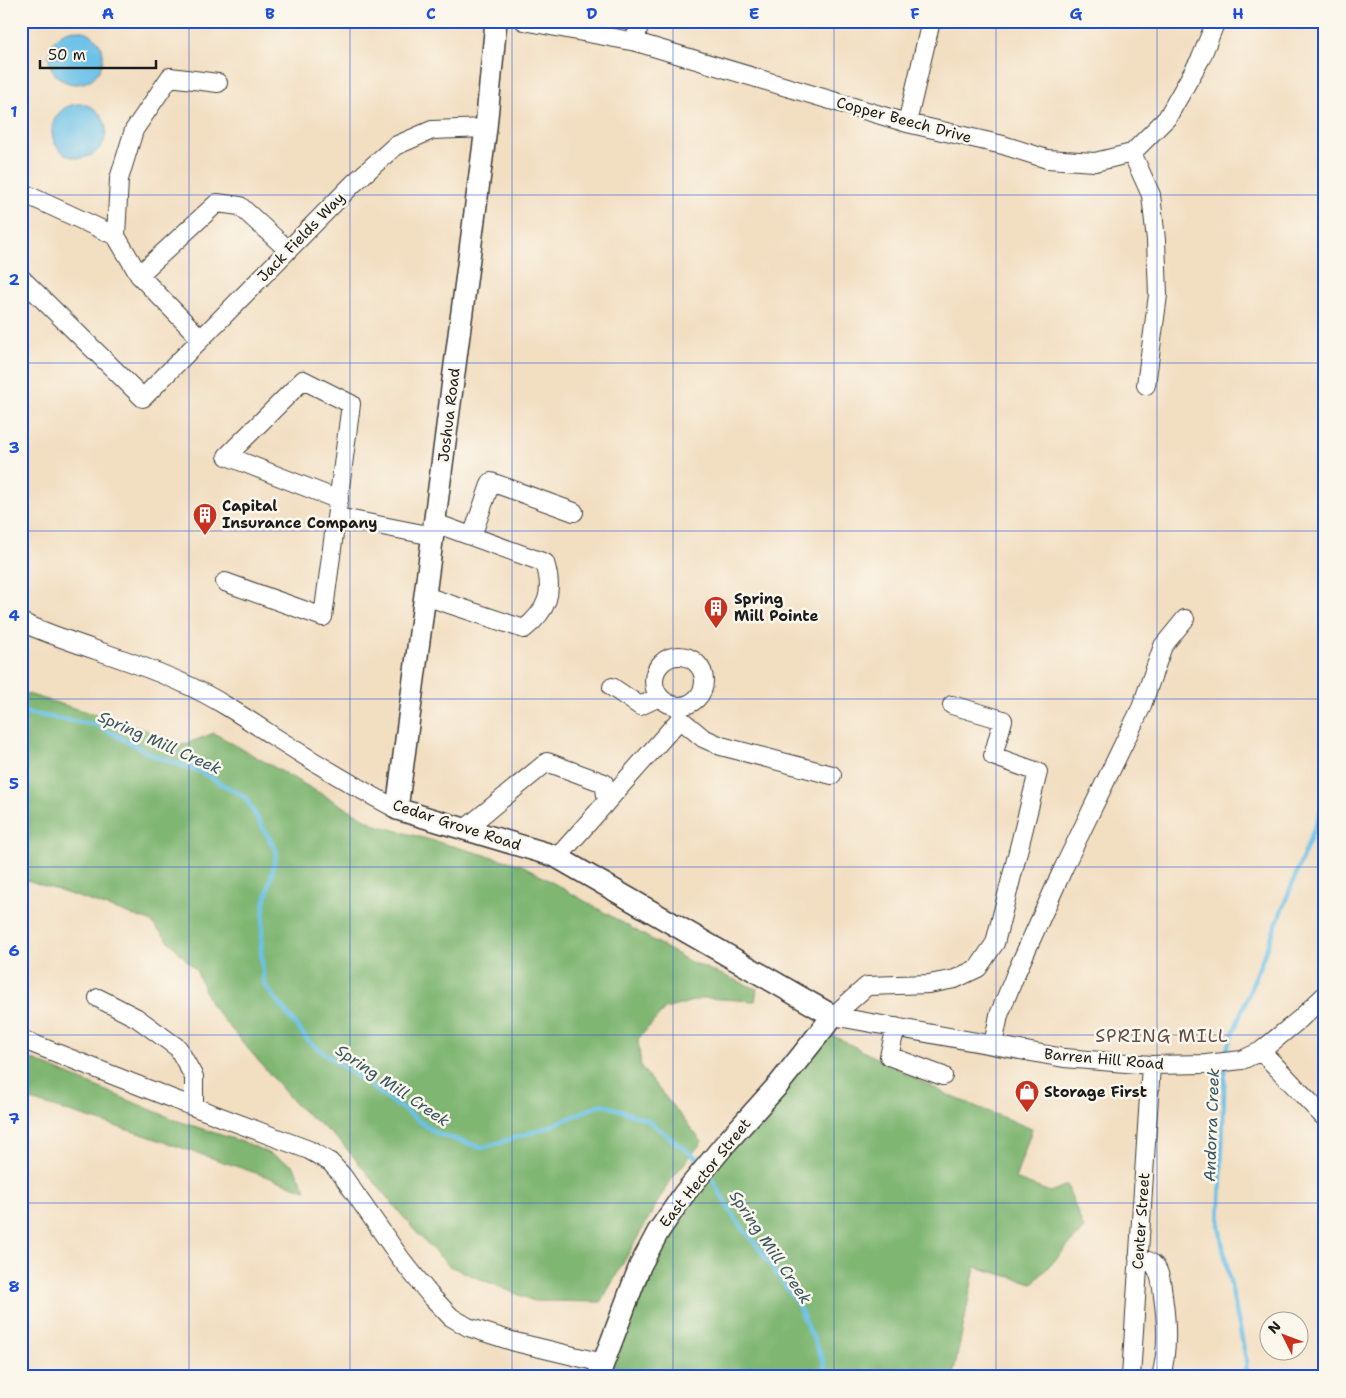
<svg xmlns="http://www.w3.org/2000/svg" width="1346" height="1398" viewBox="0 0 1346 1398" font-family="'Shantell Sans',sans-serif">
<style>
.forest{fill:#7fb672;stroke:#4e6947}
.water{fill:#6bc1e8;stroke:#446e82}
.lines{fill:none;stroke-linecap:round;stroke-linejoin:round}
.stream{stroke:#6bc1e8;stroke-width:4.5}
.minor-casing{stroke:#3c3935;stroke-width:20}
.major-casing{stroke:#3c3935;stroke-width:24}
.minor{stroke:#fff;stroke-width:18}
.major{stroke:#fff;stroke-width:21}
.grid{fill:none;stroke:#1d4ed8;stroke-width:1;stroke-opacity:0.55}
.labels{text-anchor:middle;stroke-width:5;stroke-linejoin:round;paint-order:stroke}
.street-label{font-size:15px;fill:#1c1c1c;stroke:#fbf7ec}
.poi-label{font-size:15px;font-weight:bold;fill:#1c1c1c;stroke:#fbf7ec;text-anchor:start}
.water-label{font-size:16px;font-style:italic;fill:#385663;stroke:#fbf7ec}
.quarter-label{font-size:18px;letter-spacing:1px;fill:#614c49;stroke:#fbf7ec}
.neatline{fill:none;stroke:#1d4ed8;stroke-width:2}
.grid-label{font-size:16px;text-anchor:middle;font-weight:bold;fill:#1d4ed8}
</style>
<rect width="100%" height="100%" fill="#fbf7ec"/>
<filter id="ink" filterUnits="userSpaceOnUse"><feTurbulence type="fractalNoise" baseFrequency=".02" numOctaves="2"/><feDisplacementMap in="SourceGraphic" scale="10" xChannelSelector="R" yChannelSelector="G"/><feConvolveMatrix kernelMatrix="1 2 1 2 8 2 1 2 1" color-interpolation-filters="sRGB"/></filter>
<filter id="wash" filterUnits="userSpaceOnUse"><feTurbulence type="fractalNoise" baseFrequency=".0096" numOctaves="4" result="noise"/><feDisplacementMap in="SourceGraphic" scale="20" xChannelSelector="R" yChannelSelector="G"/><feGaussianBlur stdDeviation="1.12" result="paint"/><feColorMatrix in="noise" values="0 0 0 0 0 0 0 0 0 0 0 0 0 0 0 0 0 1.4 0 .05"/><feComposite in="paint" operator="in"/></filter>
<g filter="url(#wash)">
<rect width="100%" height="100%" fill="#f2dec1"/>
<path class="forest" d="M21 692 143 729 183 745 214 733 376 825 522 865 689 961 757 989 755 1001 704 998 665 1009 638 1039 641 1067 702 1142 669 1182 601 1302 534 1301 449 1266 416 1232 341 1142 295 1104 211 1005 196 970 150 921 21 878Z
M822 1030 950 1096 1032 1129 1015 1179 1050 1192 1067 1185 1084 1229 1033 1283 975 1267 953 1377H602L640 1266Z
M21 1055 178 1121 249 1144 293 1165 306 1190 144 1135 21 1097Z"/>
<path class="water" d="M49 57a27 27 0 1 1 54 0a27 27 0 1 1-54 0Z
M52 131a27 27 0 1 1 54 0a27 27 0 1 1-54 0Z"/>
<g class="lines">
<path class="stream" d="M21 712 97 725 154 756 197 770 245 797 277 852 264 906 261 949 264 984 310 1043 436 1133 482 1148 546 1128 602 1104 647 1120 703 1163
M1226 1058V1051L1325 801
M1225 1066 1219 1227 1246 1359 1247 1377
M708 1172 735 1219 759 1248 797 1303 824 1362 827 1377"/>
</g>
</g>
<g filter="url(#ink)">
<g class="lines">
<defs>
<path id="minor" d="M524 21 636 42 907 123 1003 145 1047 159 1095 162 1132 153 1167 118 1201 58 1216 21
M636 42 639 21
M907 123 931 21
M1132 153 1151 195 1156 240 1158 295 1146 385
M21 192 116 236
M139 275 217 203 240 206 288 250
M21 278 143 398 353 184 395 146 432 130 486 128
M201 339 139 275 116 236 119 179 134 130 170 77 218 83
M337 517 433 536
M472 536 491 482 574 512
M225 582 323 617 351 404 303 380 227 456 339 500
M425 596 524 629C548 610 554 592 545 563L435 523
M21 622C75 646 132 659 185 684 216 698 244 717 273 736 314 762 354 787 397 809
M654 681a25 25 0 1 1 50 0a25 25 0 1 1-50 0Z
M612 687 640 706 659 697
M465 829 547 762 604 783 607 801
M557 858 680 719 703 738 721 746 832 775
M98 998 137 1018 178 1048 194 1077V1106
M833 1016 1064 1058 1151 1065 1206 1064 1242 1060 1261 1051 1300 1019 1325 995
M833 1016 867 986 929 984 955 979 978 968 995 943 1038 772 993 756 1003 720 952 705
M896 1027 889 1056 943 1076
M21 1039 173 1099 309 1150 330 1162 342 1175 401 1259 430 1295 451 1317 468 1327 515 1342 603 1363
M993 1045 999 1015 1016 973 1064 867 1141 708 1163 646 1185 619
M1261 1051 1325 1118
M1138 1258C1144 1259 1151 1261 1155 1266 1161 1274 1162 1286 1163 1296 1167 1324 1168 1349 1161 1377
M1131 1377 1151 1065"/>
<path id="major" d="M496 21 486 128 397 809 555 856 833 1016 779 1084 725 1144 684 1194 658 1232 640 1266 598 1377"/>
</defs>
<use href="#minor" class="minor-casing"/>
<use href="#major" class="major-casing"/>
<use href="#minor" class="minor"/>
<use href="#major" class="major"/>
</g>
</g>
<path class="grid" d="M189 21V1377M350 21V1377M512 21V1377M673 21V1377M834 21V1377M996 21V1377M1157 21V1377M21 195H1325M21 363H1325M21 531H1325M21 699H1325M21 867H1325M21 1035H1325M21 1203H1325"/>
<defs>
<symbol id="building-pin" viewBox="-11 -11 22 30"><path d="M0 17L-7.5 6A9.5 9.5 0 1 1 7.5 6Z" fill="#c8321e" stroke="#fbf7ec"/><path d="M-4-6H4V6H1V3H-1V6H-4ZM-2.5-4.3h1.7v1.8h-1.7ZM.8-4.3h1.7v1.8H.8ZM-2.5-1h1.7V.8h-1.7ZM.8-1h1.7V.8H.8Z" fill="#fff"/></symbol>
<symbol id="shop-pin" viewBox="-11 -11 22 30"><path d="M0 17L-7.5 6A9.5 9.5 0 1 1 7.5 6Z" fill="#c8321e" stroke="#fbf7ec"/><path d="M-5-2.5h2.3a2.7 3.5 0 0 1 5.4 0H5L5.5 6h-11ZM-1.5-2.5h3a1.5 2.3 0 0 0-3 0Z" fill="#fff"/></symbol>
</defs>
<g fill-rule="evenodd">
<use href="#building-pin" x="191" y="501" width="28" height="38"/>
<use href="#building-pin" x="702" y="594" width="28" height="38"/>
<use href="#shop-pin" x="1013" y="1078" width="28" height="38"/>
</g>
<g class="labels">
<g class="street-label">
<text transform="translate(904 120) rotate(15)" y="5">Copper Beech Drive</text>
<text transform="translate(301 237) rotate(-46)" y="5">Jack Fields Way</text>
<text transform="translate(449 415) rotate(-83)" y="5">Joshua Road</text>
<text transform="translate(457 825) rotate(18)" y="5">Cedar Grove Road</text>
<text transform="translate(1104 1059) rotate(5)" y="5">Barren Hill Road</text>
<text transform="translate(705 1173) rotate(-51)" y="5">East Hector Street</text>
<text transform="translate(1141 1221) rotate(-86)" y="5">Center Street</text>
</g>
<g class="poi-label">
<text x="222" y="511">Capital<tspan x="222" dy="17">Insurance Company</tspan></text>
<text x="734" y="604">Spring<tspan x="734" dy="17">Mill Pointe</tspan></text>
<text x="1044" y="1097">Storage First</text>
</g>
<g class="water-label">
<text transform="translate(160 742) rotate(24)" y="6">Spring Mill Creek</text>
<text transform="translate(393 1085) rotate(34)" y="6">Spring Mill Creek</text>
<text transform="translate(1211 1125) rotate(-88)" y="6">Andorra Creek</text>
<text transform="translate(771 1247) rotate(56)" y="6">Spring Mill Creek</text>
</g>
<g class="quarter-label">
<text x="1162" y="1042">SPRING MILL</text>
</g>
</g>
<rect width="1346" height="1398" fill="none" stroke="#fbf7ec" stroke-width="55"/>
<g transform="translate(1284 1336) rotate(312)"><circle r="24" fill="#fbf7ec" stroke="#a29f99"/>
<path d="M0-4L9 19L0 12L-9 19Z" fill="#c8321e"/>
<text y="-8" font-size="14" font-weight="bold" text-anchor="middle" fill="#1c1c1c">N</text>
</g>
<path d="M40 60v8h116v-8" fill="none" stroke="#1c1c1c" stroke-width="2.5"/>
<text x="48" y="60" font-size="15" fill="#1c1c1c" stroke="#fbf7ec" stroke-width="4" paint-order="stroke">50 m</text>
<rect x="28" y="28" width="1290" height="1342" class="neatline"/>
<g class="grid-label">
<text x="108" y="19">A</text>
<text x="270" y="19">B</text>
<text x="431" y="19">C</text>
<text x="592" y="19">D</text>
<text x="754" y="19">E</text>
<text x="915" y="19">F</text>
<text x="1076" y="19">G</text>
<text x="1238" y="19">H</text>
<text x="14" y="117">1</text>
<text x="14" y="285">2</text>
<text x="14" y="453">3</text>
<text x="14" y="621">4</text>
<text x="14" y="789">5</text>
<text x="14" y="956">6</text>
<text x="14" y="1124">7</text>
<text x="14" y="1292">8</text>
</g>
</svg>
